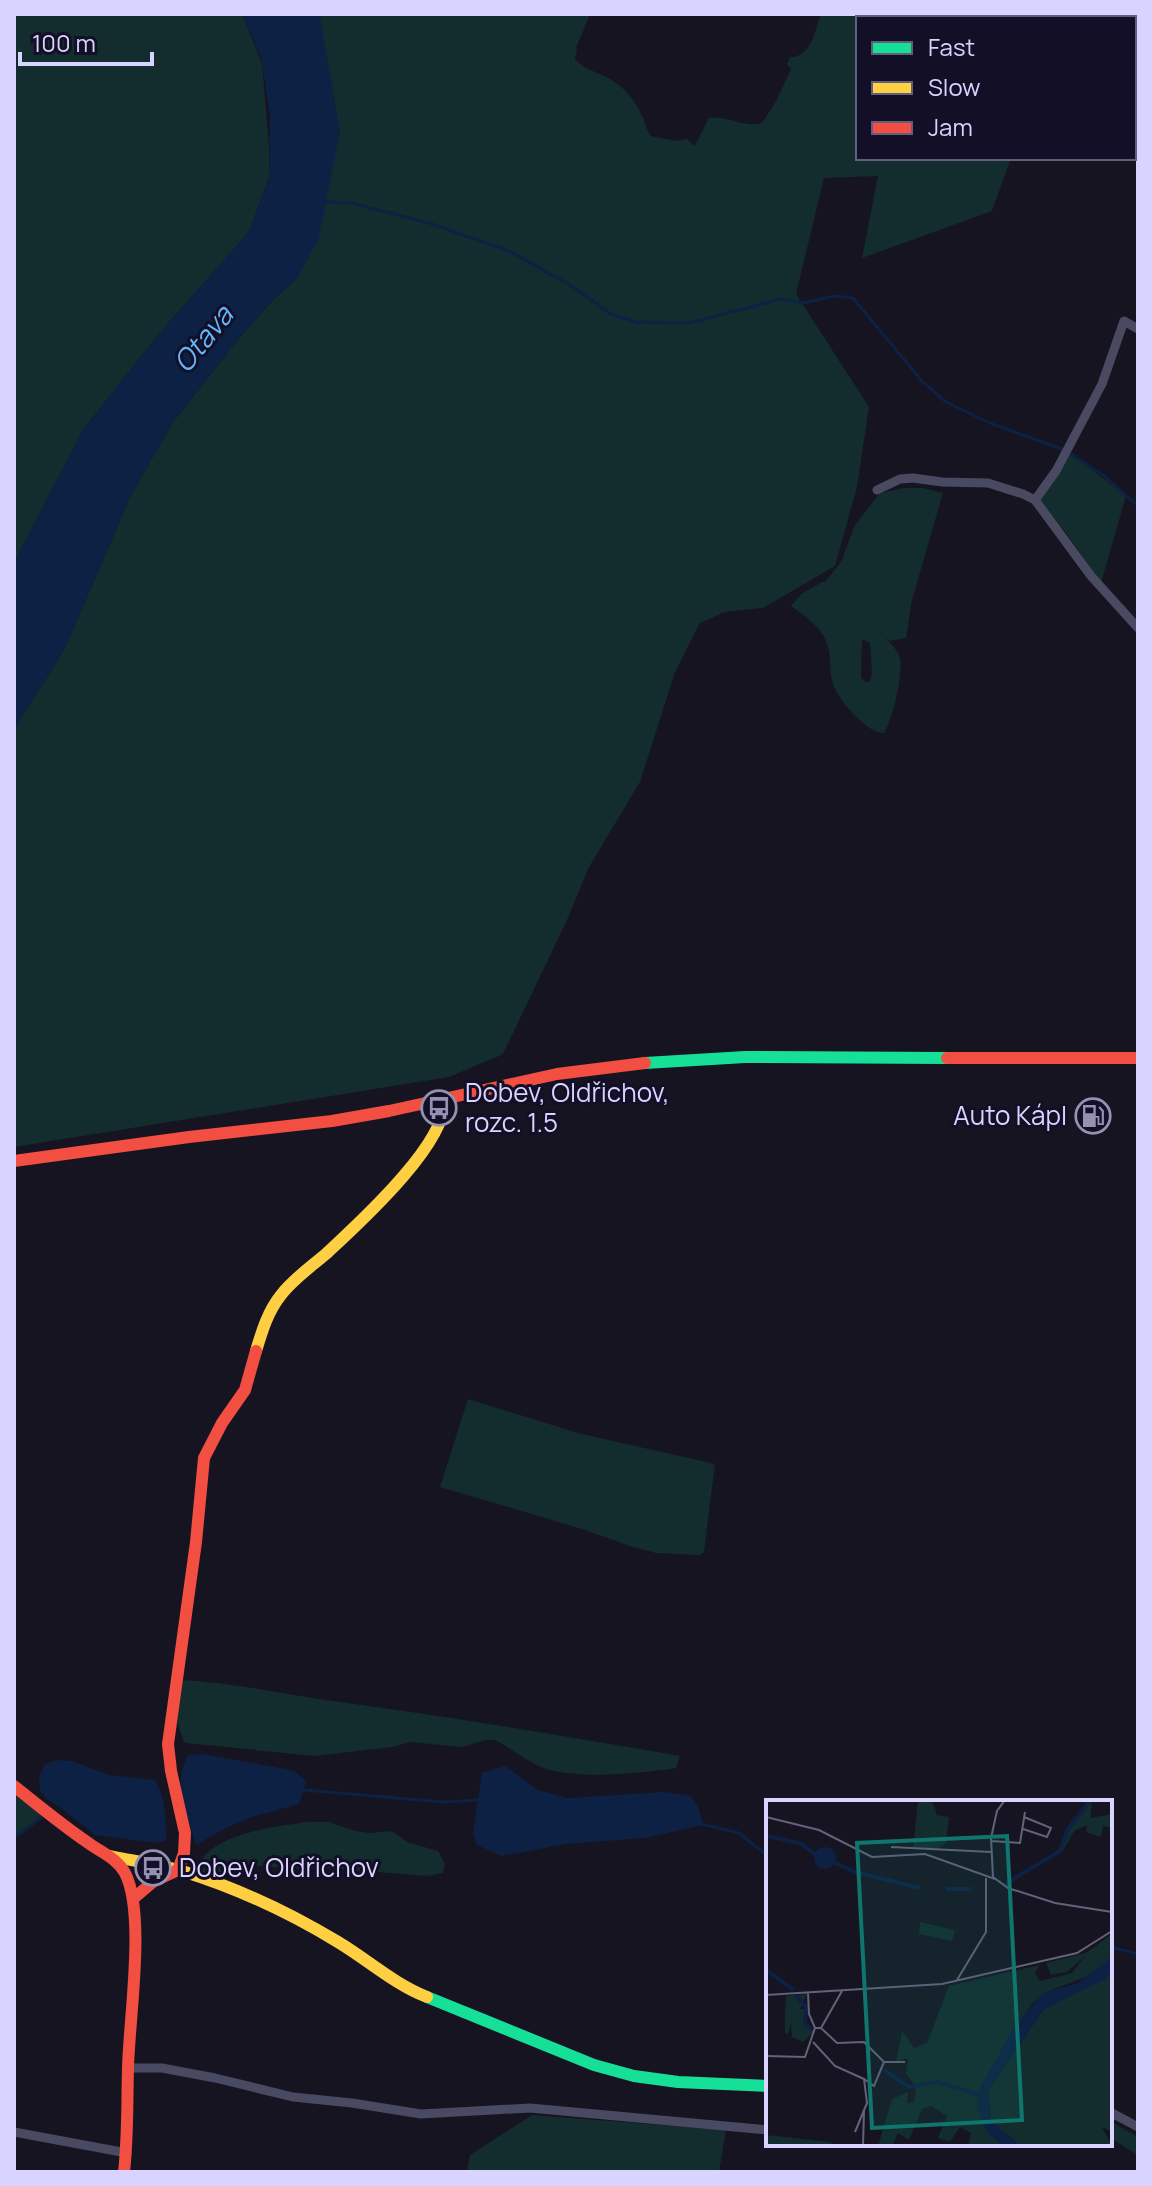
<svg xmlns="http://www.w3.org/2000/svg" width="1152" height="2186" viewBox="0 0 1152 2186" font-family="Manrope,sans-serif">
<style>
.green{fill:#132c2d;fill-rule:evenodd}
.water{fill:#0d2144}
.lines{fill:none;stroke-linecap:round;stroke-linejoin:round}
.stream{stroke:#0d2144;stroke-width:3}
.street{stroke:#4a4962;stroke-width:9}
.fast{stroke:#16e098;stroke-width:12}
.slow{stroke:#ffcf43;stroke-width:12}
.jam{stroke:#f24e42;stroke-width:12}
.labels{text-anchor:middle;stroke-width:6;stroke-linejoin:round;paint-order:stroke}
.poi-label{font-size:26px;fill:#d9d4ff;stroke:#130f26;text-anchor:start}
.water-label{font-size:28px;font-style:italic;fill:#62b6ff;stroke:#130f26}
.inset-river{fill:none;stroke:#0d2144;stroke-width:4}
.inset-road{fill:none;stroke:#64617a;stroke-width:2}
.view{fill:#0f766e;fill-opacity:0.15;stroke:#0f766e;stroke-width:4}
.inset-edge{fill:none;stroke:#d9d4ff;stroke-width:4}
</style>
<rect width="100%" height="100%" fill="#161421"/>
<path class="green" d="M14 14H242L262 63 269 145V178L249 232 158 335 83 430 14 563Z
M318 14H590L576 48 577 50 575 59C585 71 603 73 615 82 625 89 635 101 640 112 645 120 645 127 651 136L676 141 687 139 695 146C699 136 705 128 708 118 728 115 741 128 762 123L776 101 791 69 787 64 790 57C811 58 815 30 821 14H1062L1061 18H858V158H1011L992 211 862 258 878 176 824 178 796 294 869 407 857 487 835 566 763 608 724 612 699 624 675 672 640 782 589 867 567 920 504 1052 499 1056 449 1077 14 1147V729L64 650 131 495 173 422 240 337 272 301 298 277 320 18Z
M1069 452 1126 496 1101 583 1064 530 1049 515 1039 498Z
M903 488H923L943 493 912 600 906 638 890 641 885 638C891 644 898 650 900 658 903 674 893 719 884 733 867 734 837 699 833 683 828 667 833 652 823 635 816 623 802 614 791 606L801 594 822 582H825L841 562 855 525 880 493ZM862 639 870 643 872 674 869 682H866L861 678Z
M468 1399 578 1433 715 1464 704 1552 700 1555 656 1553 630 1546 582 1529 440 1487Z
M181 1680C229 1682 278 1693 326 1700 444 1716 562 1735 680 1756L676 1768C643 1773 575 1780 544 1768 527 1762 511 1748 495 1740H486L462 1747 410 1742 392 1747 315 1756 185 1743C173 1719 177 1706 181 1680Z
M14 1795 29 1802 42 1816 29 1829 14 1838Z
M309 1822H329L355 1831 370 1833 392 1831 407 1842 438 1851 445 1864 443 1873 427 1876 327 1868 294 1869 249 1865 235 1869 225 1876 213 1874 203 1870 200 1864C211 1834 281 1825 309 1822Z
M532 2115 726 2130 719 2172H467L470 2155Z
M1110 2121 1138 2137V2155L1110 2138Z"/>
<path class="water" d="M242 14H318L320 18 340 131 319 238 298 277 272 301 240 337 173 422 131 495 64 650 14 729V563L83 430 158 335 249 232 269 179 270 116 261 57Z
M204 1754 295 1771 306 1782 299 1804 252 1817 226 1828 196 1845C187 1815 172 1784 188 1755Z
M58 1760 72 1761 109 1775 155 1780C166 1799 166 1818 166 1841L156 1843 95 1835 57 1805 48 1800 40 1791 39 1776 45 1764Z
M505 1766 538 1790 567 1798 664 1792 691 1796 699 1809 703 1825 645 1838 566 1844 502 1856 477 1845 473 1833 482 1773Z"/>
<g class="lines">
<path class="stream" d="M324 202 351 203 429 223 509 251 570 285 611 314 636 322 689 323 781 299 803 303 834 296 853 298 922 381 946 402 992 424 1065 450 1104 476 1138 506
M304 1790 443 1802 480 1800
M701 1824 739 1833 768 1856
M14 1838 46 1814
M1110 1947 1138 1954"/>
<path class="street" d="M877 490 900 479 913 478 942 482 988 483 1023 494 1035 500 1091 576 1138 628
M1035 500 1056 471 1102 384 1124 321 1138 329
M128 2068H162L215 2078 293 2097 352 2103 421 2114 530 2108 768 2130
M1110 2112 1138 2127
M14 2132 127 2153"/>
<path class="fast" d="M645 1063 745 1057 947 1058
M427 1997 594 2065 634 2076 678 2082 768 2086"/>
<path class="slow" d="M256 1351C262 1331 268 1311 281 1295 293 1279 312 1266 327 1253 358 1224 449 1142 444 1099
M110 1856C134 1861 159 1864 182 1871 237 1888 290 1913 338 1942 368 1960 394 1984 427 1997"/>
<path class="jam" d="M947 1058H1138
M14 1161 189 1137 332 1121 389 1111 557 1074 645 1063
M14 1786C38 1805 62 1825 87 1842 100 1852 117 1858 125 1873 146 1914 129 2019 128 2068 127 2103 128 2137 124 2172
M134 1898 154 1881 178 1870 184 1853 185 1833 171 1771 168 1744 196 1542 204 1458 222 1423 245 1390 256 1351"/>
</g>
<defs>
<symbol id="bus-ring" viewBox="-11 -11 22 22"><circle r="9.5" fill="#130f26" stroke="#9591b1" stroke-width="1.5"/><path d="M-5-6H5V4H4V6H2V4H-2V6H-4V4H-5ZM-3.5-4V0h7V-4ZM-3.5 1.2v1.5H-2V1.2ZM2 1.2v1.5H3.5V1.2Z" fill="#9591b1"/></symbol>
<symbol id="fuel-ring" viewBox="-11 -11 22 22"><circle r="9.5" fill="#130f26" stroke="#9591b1" stroke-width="1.5"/><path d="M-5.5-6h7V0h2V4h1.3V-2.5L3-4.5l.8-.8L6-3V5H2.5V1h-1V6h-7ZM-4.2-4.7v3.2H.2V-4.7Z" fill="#9591b1"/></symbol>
</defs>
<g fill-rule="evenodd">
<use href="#bus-ring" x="419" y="1088" width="40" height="40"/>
<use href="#fuel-ring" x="1073" y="1096" width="40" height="40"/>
<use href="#bus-ring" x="133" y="1848" width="40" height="40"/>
</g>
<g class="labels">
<g class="poi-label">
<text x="465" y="1102">Dobev, Oldřichov,<tspan x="465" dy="30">rozc. 1.5</tspan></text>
<text x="1067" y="1125" text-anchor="end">Auto Kápl</text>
<text x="179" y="1877">Dobev, Oldřichov</text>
</g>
<g class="water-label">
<text transform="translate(203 339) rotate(-51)" y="10">Otava</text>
</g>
</g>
<g transform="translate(766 1800)">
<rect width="346" height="346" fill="#161421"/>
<path d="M152 0H166L171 15 183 17 180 43 172 48H147ZM326 0 324 18 346 14V28L337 26 335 37 320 32 321 25 308 31 296 53 299 36ZM154 122 189 130 186 141 153 134ZM346 134V157L330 173 278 193 265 205 215 286 229 339 238 346H202L205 333 194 327 184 342 172 338 181 316 165 306 156 309 143 340 132 333 126 346H112L126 299 142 292 141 303 148 302 150 287 140 273 142 258 130 262 136 231 148 248 161 243 183 186 274 165 269 173 274 181 306 173 319 156 301 172 285 175 280 163 320 153ZM346 173V332L336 327 346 346H254L225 321 222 291 277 210ZM41 194 34 209H40L38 224 48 231 37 242 26 237 25 223 22 234 19 233V211L20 196ZM0 335 64 342 70 346H0Z" fill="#132c2d"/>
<path d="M48 58a11 11 0 1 1 22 0a11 11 0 1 1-22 0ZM346 157V173L339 179 277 210 222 291 225 321 254 346H238L220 331 211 305 215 286 250 224 277 193 312 183Z" fill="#0d2144"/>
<path class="inset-river" d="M0 36 34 43 52 56M65 61 89 72 154 88M239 84 294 51 302 29 325 0M180 89H206M0 170 28 190M30 196 40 207 39 224 46 230M118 270 143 287 171 282 214 295"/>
<path class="inset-road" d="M239 0 231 11 225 38 227 77 242 88 289 103 346 112M0 17 53 30 106 57 159 54 229 79M257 29 281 37 285 28 258 17M225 41 254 43 259 12M125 47 225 52M191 180 220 132V78M42 193 43 214 49 228H55L76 191M0 195 176 184 311 153 346 131M55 228 71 243 98 242 118 262H139M47 242 69 266 98 279 101 303 89 332M0 256 39 257 49 228M98 279 108 286 118 262M97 346 98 311"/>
<path class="view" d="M241 36 256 320 106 328 91 43Z"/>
<rect width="346" height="346" class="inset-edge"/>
</g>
<rect width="1152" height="2186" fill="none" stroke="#d9d4ff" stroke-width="32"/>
<rect x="856" y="16" width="280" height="144" fill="#130f26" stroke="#625e7d" stroke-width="2"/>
<rect x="872" y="42" width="40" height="12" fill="#16e098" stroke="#625e7d" stroke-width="2"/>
<text x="928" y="56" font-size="24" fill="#d9d4ff">Fast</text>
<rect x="872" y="82" width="40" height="12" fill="#ffcf43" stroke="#625e7d" stroke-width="2"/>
<text x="928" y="96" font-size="24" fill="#d9d4ff">Slow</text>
<rect x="872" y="122" width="40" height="12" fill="#f24e42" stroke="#625e7d" stroke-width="2"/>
<text x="928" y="136" font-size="24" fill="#d9d4ff">Jam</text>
<path d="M20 52v12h132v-12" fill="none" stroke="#d9d4ff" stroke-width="4"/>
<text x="32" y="52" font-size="24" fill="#d9d4ff" stroke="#130f26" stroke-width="6" paint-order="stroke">100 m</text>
</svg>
